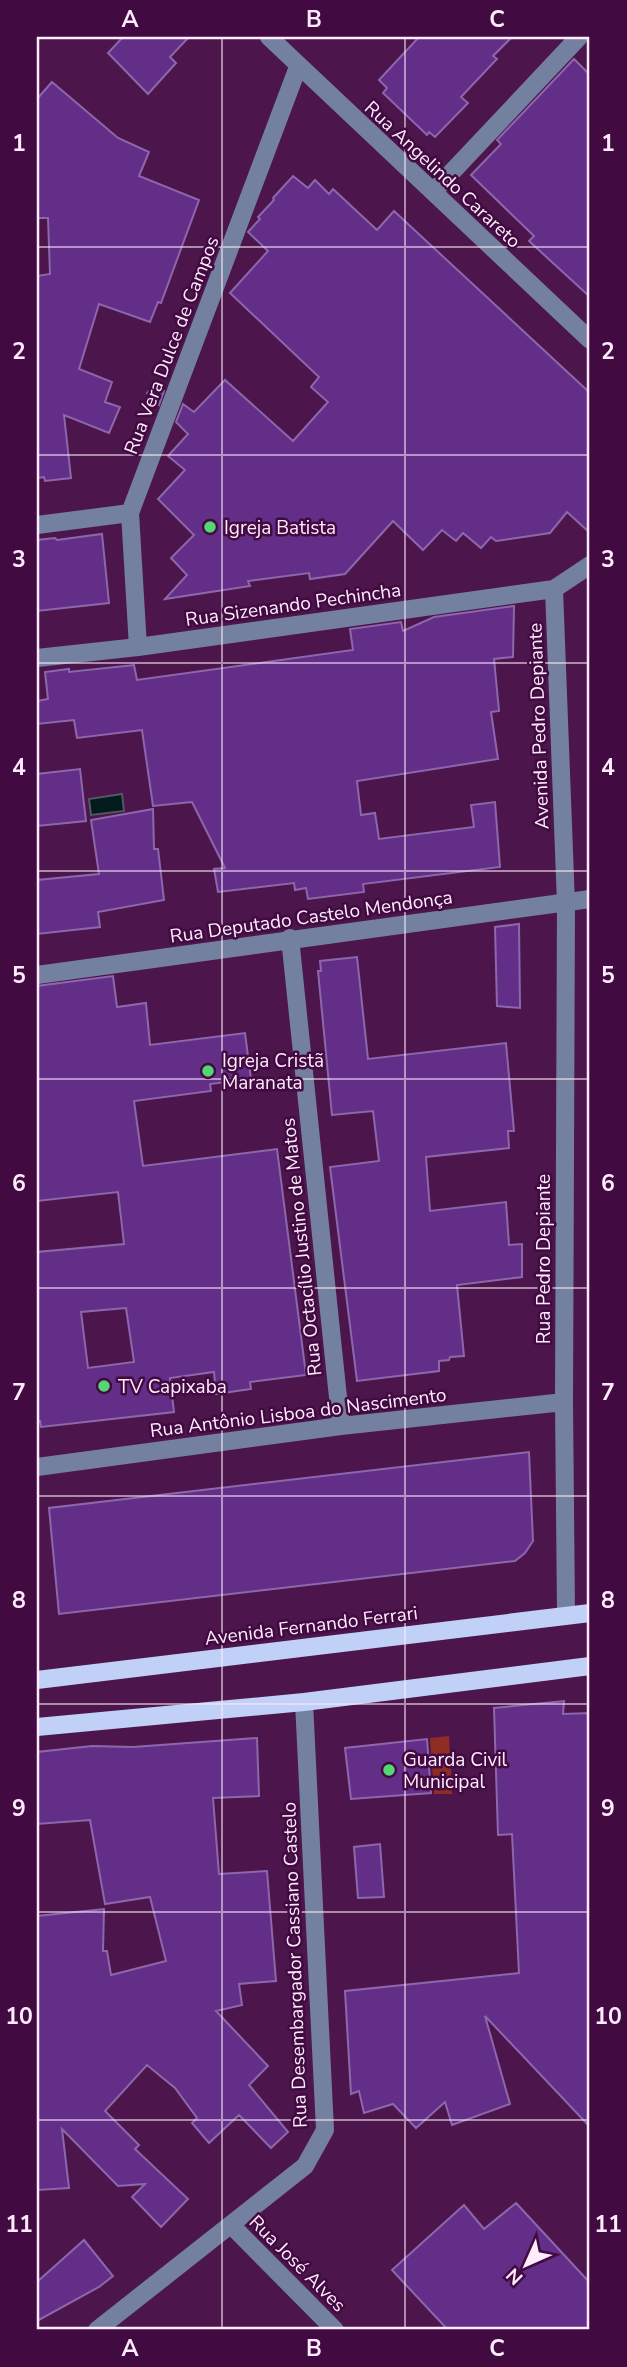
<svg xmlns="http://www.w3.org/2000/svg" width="627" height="2367" viewBox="0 0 627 2367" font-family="'Nunito Sans',sans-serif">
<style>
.green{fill:#8f2d25}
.water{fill:#041b1e;stroke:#4f5961;stroke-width:2}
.building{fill:#632e88;stroke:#8c67ab;stroke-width:2;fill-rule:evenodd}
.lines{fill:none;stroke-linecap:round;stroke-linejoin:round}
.minor{stroke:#74809f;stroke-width:18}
.major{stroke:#c1d0f6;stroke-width:18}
.grid{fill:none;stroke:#ffebfd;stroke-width:2;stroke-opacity:0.55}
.poi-dot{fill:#54d672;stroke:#410a41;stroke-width:2.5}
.labels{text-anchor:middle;stroke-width:5;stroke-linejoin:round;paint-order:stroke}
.street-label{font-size:19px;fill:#ffebfd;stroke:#410a41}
.poi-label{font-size:19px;fill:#ffebfd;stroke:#410a41;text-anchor:start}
.neatline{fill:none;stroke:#ffebfd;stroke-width:2.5}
.grid-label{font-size:23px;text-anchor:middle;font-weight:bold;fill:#ffebfd}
</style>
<rect width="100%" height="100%" fill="#4c164c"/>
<path class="green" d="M449 1736 452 1794H434L430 1738Z"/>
<path class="water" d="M122 794 124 811 91 815 89 799Z"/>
<path class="building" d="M123 37H189L170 57 176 63 148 94 108 53Z
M419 37H512L493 56 497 59 461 97 468 103 435 137 429 132 427 135 383 93 387 88 379 80Z
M574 59 590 75V297L529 241 534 236 471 175 501 144 497 140Z
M52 82 118 138 149 152 139 176 199 200 161 303 158 302 150 322 99 304 79 369 112 382 105 402 120 407 109 433 64 415 71 478 45 481 44 477 37 478V276L50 274 48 218H37V99Z
M293 176 308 188 315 180 329 194 333 189 377 230 394 211 590 393V533L567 512 550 533 496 541 491 537 481 548 463 533 456 541 442 530 423 550 393 521 345 574 310 579 309 573 248 581 250 586 165 599 187 575 171 558 194 535 158 499 185 470 168 456 188 434 176 422 183 404 194 412 225 380 293 441 328 402 311 387 319 377 230 293 268 251 248 232 260 219 258 217 274 200 273 198Z
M155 385 164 391 159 405 147 393Z
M102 534 109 603 37 611V540L55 538 57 540Z
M514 606 513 657 494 659 499 711 491 712 498 759 357 781 361 815 375 813 379 839 474 827 471 805 495 802 500 867 363 884 364 892 308 899 306 888 295 890 294 883 218 892 214 869 225 868 192 802 153 806 142 730 77 738 74 720 37 724V701L48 699 45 672 69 669V672L134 665 137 680 353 650 350 629 401 622 403 631 434 617Z
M80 769 86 821 37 826V774Z
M153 809 154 849H158L164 900 98 912 100 927 37 934V880L99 874 91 820Z
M519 924 520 1008 497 1006 495 927Z
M357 957 368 1059 506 1043 514 1131H508L509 1148 426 1157 430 1211 506 1202 509 1245 522 1244V1277L457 1285 464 1356 450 1357 449 1360 439 1361V1371L357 1381 330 1167 379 1161 373 1111 332 1115 318 971H321L320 961Z
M113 976 117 1007 146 1003 150 1045 245 1033 251 1079 210 1084 211 1091 134 1101 143 1166 277 1149 306 1375 250 1382 251 1389 216 1394 214 1372 170 1378 174 1412 41 1427 40 1421H37V1252L124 1244 118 1192 37 1201V986ZM126 1308 134 1362 88 1368 81 1312Z
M529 1452 533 1541 525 1553 515 1561 59 1614 49 1508Z
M564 1701 563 1714 590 1713V2127L485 2016 510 2104 452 2125 445 2102 416 2128 393 2104 364 2113 359 2091 351 2094 345 1991 519 1973 512 1834 498 1835 494 1708Z
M257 1738 259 1796 213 1798 219 1874 267 1871 276 1981 239 1984 242 2005 216 2011 268 2066 249 2085 288 2132 271 2148 239 2115 209 2143 192 2123 197 2118 175 2088 147 2065 105 2111 139 2145 135 2149 188 2199 161 2227 132 2197 145 2184 118 2186 62 2129 69 2188 37 2190V1916L104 1909 103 1951H107L111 1975 166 1961 150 1897 105 1904 90 1820 37 1824V1752L92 1746 133 1747Z
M427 1739 431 1793 351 1799 345 1748Z
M380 1844 384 1897 358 1898 354 1847Z
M516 2203 590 2283V2330H448L392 2270 464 2205 484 2229Z
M84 2240 113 2276 99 2287 37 2321V2282Z"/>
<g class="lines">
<path class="minor" d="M269 37 590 340
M433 192 579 37
M37 525 130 513
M554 589 566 904 564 1402 566 1614
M138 647 130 513 298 67
M37 658 138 647 554 589 590 565
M290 938 341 1426
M37 975 590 899
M37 1467 341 1426 564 1402
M231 2225 335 2330
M97 2330 305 2166 325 2130 304 1702"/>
<path class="major" d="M37 1680 590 1613
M37 1727 304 1702 590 1666"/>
</g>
<path class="grid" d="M222 37V2330M405 37V2330M37 247H590M37 455H590M37 663H590M37 871H590M37 1079H590M37 1288H590M37 1496H590M37 1704H590M37 1912H590M37 2120H590"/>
<g class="poi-dot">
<circle cx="210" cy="527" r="7"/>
<circle cx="208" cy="1071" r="7"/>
<circle cx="104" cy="1386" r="7"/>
<circle cx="389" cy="1770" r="7"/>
</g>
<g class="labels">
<g class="street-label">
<text transform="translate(443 174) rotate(43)" y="7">Rua Angelindo Carareto</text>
<text transform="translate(171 345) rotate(-69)" y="7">Rua Vera Dulce de Campos</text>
<text transform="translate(293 604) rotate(-8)" y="7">Rua Sizenando Pechincha</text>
<text transform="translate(538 726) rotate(-92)" y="7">Avenida Pedro Depiante</text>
<text transform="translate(311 916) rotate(-8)" y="7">Rua Deputado Castelo Mendonça</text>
<text transform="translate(301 1247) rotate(-96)" y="7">Rua Octacílio Justino de Matos</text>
<text transform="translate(543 1259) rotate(-90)" y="7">Rua Pedro Depiante</text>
<text transform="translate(298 1412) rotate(-7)" y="7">Rua Antônio Lisboa do Nascimento</text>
<text transform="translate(311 1625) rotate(-7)" y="7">Avenida Fernando Ferrari</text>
<text transform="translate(294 1965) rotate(-92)" y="7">Rua Desembargador Cassiano Castelo</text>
<text transform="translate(298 2263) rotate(45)" y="7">Rua José Alves</text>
</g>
<g class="poi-label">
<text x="224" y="534">Igreja Batista</text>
<text x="222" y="1067">Igreja Cristã<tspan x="222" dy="22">Maranata</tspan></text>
<text x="118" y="1393">TV Capixaba</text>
<text x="403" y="1766">Guarda Civil<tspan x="403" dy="22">Municipal</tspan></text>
</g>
</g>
<rect width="627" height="2367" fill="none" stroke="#410a41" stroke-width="77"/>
<g transform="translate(526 2265) rotate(225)" stroke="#410a41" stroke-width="5" paint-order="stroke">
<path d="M0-5L12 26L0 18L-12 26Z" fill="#ffebfd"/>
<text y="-10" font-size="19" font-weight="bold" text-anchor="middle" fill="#ffebfd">N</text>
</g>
<rect x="38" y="38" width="550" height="2290" class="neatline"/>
<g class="grid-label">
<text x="130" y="27">A</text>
<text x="314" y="27">B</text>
<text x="497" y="27">C</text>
<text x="19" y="151">1</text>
<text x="608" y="151">1</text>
<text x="19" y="359">2</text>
<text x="608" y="359">2</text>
<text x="19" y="567">3</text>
<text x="608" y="567">3</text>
<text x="19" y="775">4</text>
<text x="608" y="775">4</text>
<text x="19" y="983">5</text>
<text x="608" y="983">5</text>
<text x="19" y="1191">6</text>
<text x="608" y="1191">6</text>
<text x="19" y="1400">7</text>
<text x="608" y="1400">7</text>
<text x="19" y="1608">8</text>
<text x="608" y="1608">8</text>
<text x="19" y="1816">9</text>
<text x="608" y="1816">9</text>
<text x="19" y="2024">10</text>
<text x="608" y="2024">10</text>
<text x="19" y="2232">11</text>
<text x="608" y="2232">11</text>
<text x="130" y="2356">A</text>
<text x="314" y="2356">B</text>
<text x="497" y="2356">C</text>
</g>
</svg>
